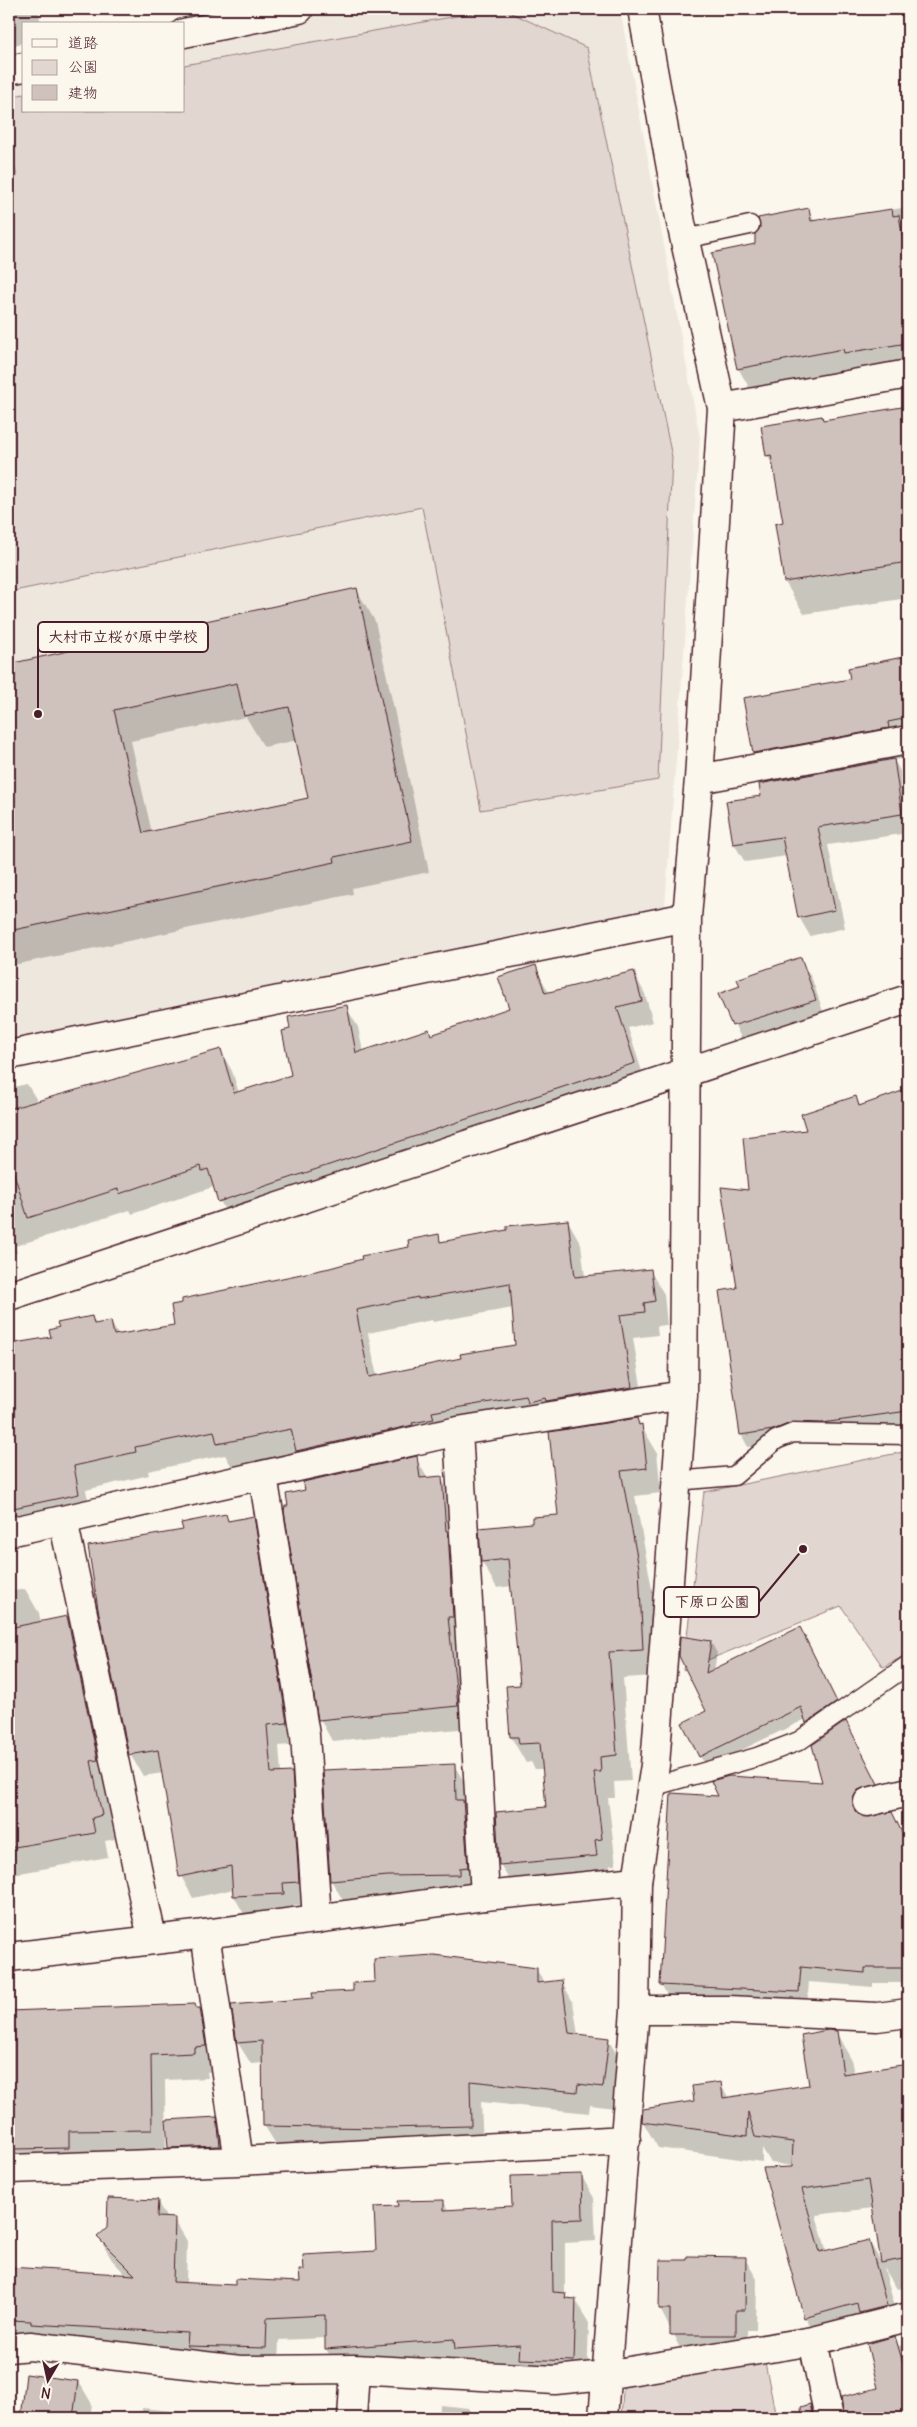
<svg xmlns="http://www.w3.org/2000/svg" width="917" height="2427" viewBox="0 0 917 2427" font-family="Delius,'Klee One',sans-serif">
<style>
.built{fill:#eee7de}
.green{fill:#e2d7d0;stroke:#967b7e}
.shadow{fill:#0003;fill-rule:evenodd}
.building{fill:#cfc2bc;stroke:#4a1f2b;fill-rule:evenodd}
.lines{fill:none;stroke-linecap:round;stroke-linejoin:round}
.service-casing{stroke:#4a1f2b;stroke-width:21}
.minor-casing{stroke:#4a1f2b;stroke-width:31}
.tertiary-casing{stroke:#4a1f2b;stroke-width:31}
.service{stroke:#fbf7ec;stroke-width:18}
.minor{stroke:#fbf7ec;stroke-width:28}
.tertiary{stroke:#fbf7ec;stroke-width:28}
.leader{fill:none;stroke:#4a1f2b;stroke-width:2}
.callout-dot{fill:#4a1f2b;stroke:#fbf7ec;stroke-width:2}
.callout{fill:#fbf7ec;stroke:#4a1f2b;stroke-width:2}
.callout-label{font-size:15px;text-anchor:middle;font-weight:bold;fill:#4a1f2b}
</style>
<rect width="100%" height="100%" fill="#fbf7ec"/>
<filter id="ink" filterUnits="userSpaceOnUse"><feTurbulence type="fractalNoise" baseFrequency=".02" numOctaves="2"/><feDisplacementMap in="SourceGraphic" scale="10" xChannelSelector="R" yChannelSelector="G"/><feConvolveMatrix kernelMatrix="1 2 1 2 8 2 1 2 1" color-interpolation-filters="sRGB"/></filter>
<g filter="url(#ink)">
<path class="built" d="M341 9H620L700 438 665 906 9 1044V77L24 74V111H184V41Z"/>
<path class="green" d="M496 9H503L587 48 672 457 658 780 481 810 422 507 9 592V179L17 177 9 145V97L24 94V111H184V65Z
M908 1451V1654L883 1667 841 1606 683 1670 704 1492Z
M764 2357 776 2418H621L624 2379Z"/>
<path class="shadow" d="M9 9H38L41 24H24V43L9 46Z
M908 207V373L754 396 738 368 756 245 808 210 815 222Z
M908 418V598L804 614 785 582 784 523 774 468 767 455 823 421Z
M356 589 375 621 429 872 352 888 353 894 9 966V665ZM246 717 264 747 298 740 310 799 152 833 131 741Z
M908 657V752H905L906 758 894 760 904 778 905 785 908 784V833L828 845 845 928 810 936 799 917 787 856 745 862 734 844 771 783 754 753 851 680 849 669Z
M800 959 812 979 826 1020 745 1046 720 995Z
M535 967 549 993 634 973 645 994 653 1022 628 1028 646 1084 231 1222 213 1187 132 1214 130 1210 15 1246 17 1253 9 1254V1189L12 1188 9 1175V1088L27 1084 38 1102 220 1050 232 1071 239 1093 293 1076 346 1007 358 1027 363 1052 431 1036 511 1009Z
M908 1090V1435H904L899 1426 748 1447 741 1434 739 1289 750 1191 808 1131 856 1098 861 1107Z
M568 1221 581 1244 585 1277 650 1271 664 1294 667 1325 657 1326 658 1335 633 1338 645 1410 299 1454 232 1467 225 1455 148 1471 149 1475 86 1490 92 1518 9 1532V1346L52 1338 92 1317 96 1325 111 1322 118 1335 176 1326 330 1269 410 1248 438 1236 442 1243ZM513 1308 516 1346 377 1377 368 1333 432 1320 433 1322Z
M637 1419 657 1452 661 1493 635 1496 653 1595 657 1676 623 1678 631 1781 614 1782 615 1798H608L616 1865H610L611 1881 515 1890 500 1864 548 1808 544 1769H535L531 1762 526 1763 511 1737 522 1686 512 1586 497 1588 482 1562 534 1524 559 1516Z
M416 1458 428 1479 441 1478 453 1499 469 1728 332 1741 320 1719 289 1507 306 1491Z
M226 1516 229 1522 253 1518 266 1539 299 1744 279 1746 281 1773H291L304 1795 311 1904 295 1905 296 1915 246 1918 234 1896V1889L193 1898 181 1876 163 1773 143 1776 130 1754 184 1531Z
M25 1589 39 1613 41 1623 67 1617 81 1641 111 1783 104 1785 115 1839 105 1841 108 1857 9 1875V1592Z
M682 1637 711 1642 717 1653 714 1671 805 1640 842 1713 813 1733 806 1719 706 1767 700 1756 708 1711Z
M846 1723 885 1799 866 1806 861 1817 864 1818 890 1814 908 1845V1983H873V1987L809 1982 807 2007 670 2000 661 1984 720 1798 824 1783Z
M454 1765 467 1787 472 1897 344 1902 331 1880Z
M536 1969 544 1983 561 1981 573 2002 578 2035 608 2039 620 2060 615 2108 590 2105 589 2113 481 2102 483 2147 277 2146 264 2125V2063L251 2064 238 2043 314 2000Z
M194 2005 197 2009H200L214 2034 220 2071 207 2072 208 2078 165 2080 166 2155 9 2164V2013Z
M836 2032 851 2059 854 2074 908 2066V2287L897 2289 884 2268 902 2333 820 2344 805 2317 793 2166 771 2163 762 2148V2162L658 2148 643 2122 695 2102 720 2084 729 2098 810 2086ZM873 2208 882 2264 869 2241 827 2252 816 2215Z
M216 2118 229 2140 232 2168 182 2170 169 2147Z
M581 2175 594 2198 596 2241 565 2243V2294L568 2300H575L589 2323 587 2383 339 2371 326 2349V2338L279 2340 278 2370 9 2344V2268L127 2276 112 2260 99 2238 157 2201 167 2219H174L187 2241 186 2284 236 2286 301 2283 377 2252 399 2207 443 2201 449 2211 513 2208Z
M745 2259 757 2279 756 2330H747V2355L683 2354 660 2309Z
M895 2338 899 2346 908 2344V2418H850L845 2397 880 2389Z
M27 2375 79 2382 92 2404 90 2418H9V2410L23 2411Z
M440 2405 468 2408 474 2418H439Z
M142 2408 182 2412 186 2418H138L139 2411 142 2412Z"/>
<path class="building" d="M809 208 811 221 892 209 893 216 899 215 905 253H908V343L844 353 843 349 737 369 712 253 755 244V234L760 228 758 218Z
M908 406V562L784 582 775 524 783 522 771 455 766 456 761 426 822 416 823 420Z
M357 588 412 841 334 857 335 862 9 931V664ZM237 683 244 716 289 707 308 798 143 833 114 710Z
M908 656V718L888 722 889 728 753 753 743 698 850 679 848 668Z
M894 759 902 814 818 827 835 910 798 918 782 837 733 844 726 801 761 796 759 784Z
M801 957 816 1000 732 1026 718 994 740 986 737 979Z
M536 965 545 993 634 971 642 1001 617 1007 635 1063 218 1202 208 1169 202 1171 201 1166 119 1194 118 1189 28 1218 9 1158V1109L221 1049 234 1093 291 1075 282 1031 290 1029 288 1017 347 1005 356 1053 429 1029 431 1035 509 1008 498 977Z
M908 1089V1411L822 1423 793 1422 773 1430 740 1435 719 1291 737 1288 721 1187 748 1190 743 1137 806 1130 801 1114 856 1096 859 1106Z
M568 1220 575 1277 651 1269 655 1301 644 1303 645 1312 620 1315 632 1387 546 1401 545 1398 528 1402 526 1396 432 1412 434 1419 412 1423 413 1425 296 1451 291 1429 217 1444 214 1431 135 1447 136 1452 74 1466 79 1494 9 1509V1344L51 1337 49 1330 59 1327 57 1323 92 1316 94 1324 111 1321 114 1335 174 1325 171 1305 182 1303V1299L330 1268 362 1259 361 1256 409 1247 408 1240 439 1234 440 1242 507 1230V1226ZM510 1283 515 1345 460 1354 461 1358 369 1377 356 1310 418 1297V1299Z
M637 1418 639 1425 642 1424 647 1468 621 1471 639 1568 643 1650 609 1652 617 1755 600 1757 601 1772H594L602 1839 595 1840 597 1856 499 1865 496 1812 546 1807 540 1743 519 1744 518 1737H510L506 1686 520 1685 508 1559 481 1562 479 1528 532 1523V1517L558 1515 549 1432Z
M417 1456 420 1478 442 1476 446 1531H448L453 1617H448L458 1706 318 1720 284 1511 285 1506H288L286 1494 305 1490 303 1482Z
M226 1514 228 1521 254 1516 287 1723 267 1725 271 1773 292 1772 299 1882 283 1883 284 1894 233 1896 231 1866 179 1877 158 1750 129 1755 98 1609 88 1546 183 1530 181 1523Z
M67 1616 98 1760 91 1761 102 1815 92 1818 95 1833 9 1848V1628Z
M800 1627 837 1702 806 1723 801 1707 699 1757 682 1723 706 1711 679 1656 680 1636 711 1641 706 1673Z
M846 1721 878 1784 858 1790 853 1798V1806L857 1813 864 1817 892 1812 908 1845V1968H865V1973L801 1967 799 1992 660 1985 671 1793 718 1796 711 1781 729 1776 822 1782 812 1745Z
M455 1764 456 1800H463L468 1867 460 1868V1875L388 1876 330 1881 323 1770Z
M434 1955 537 1968V1983L562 1980 569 2033 609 2038 603 2087 578 2084 577 2092 470 2081 471 2126 385 2128 263 2126 262 2041 237 2043 231 2005 313 1998 312 1993 353 1991V1983L375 1982 374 1959Z
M195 2004 196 2008H200L206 2046 194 2047V2053L151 2055 152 2130 69 2131V2148L14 2149 11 2065H9V2011Z
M828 2030 837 2031 843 2074 908 2064V2258L881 2263 868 2180 802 2189 820 2252 869 2240 887 2306 859 2313 857 2303 804 2318 763 2168 792 2167 793 2142 755 2137 748 2112 747 2136 642 2122 643 2109 694 2101 692 2086 721 2082 723 2098 809 2085 801 2035Z
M217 2117 220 2146 168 2148 166 2120Z
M582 2174 583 2219 552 2220 553 2292 566 2293 565 2298 576 2299 574 2361 519 2359 520 2345 455 2349 454 2339 325 2349V2315L267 2318 266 2348 187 2346 188 2333 31 2324V2321L9 2320V2267L135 2275 97 2237 107 2228 108 2198 158 2200 157 2217 175 2218 173 2282 235 2285V2279L300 2282 299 2270H304L303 2255 376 2251 374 2207 398 2206 397 2201 444 2200V2210L512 2206 511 2176Z
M687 2256 746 2257 745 2310H736V2335H670V2309H659L660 2260H687Z
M895 2336 908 2380V2418H844L841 2397 878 2388 867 2344Z
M26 2374 78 2381 73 2418H21Z
M810 2404 813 2418H802L801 2407Z"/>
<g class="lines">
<defs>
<path id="service" d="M685 239 750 225
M676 1481 734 1476 776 1440 793 1433 908 1435
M651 1787 757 1757 799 1741 908 1665"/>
<path id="minor" d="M184 33 299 9
M9 70 24 67
M722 408 908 374
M699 779 908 740
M9 1055 687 917
M458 1431 485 1896
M263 1476 305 1735 317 1919
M63 1520 152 1938
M9 1532 458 1431 683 1395
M868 1802 908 1792
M205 1934 239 2161
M635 2010H728L877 2017 908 2013
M9 2169 239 2161 626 2140
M813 2341 829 2418
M9 2348 30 2346 240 2370 355 2369 555 2380 605 2375 813 2341 908 2317
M352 2418 355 2369
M603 2418 635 2010 637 1881 655 1765 683 1395 687 917 699 779 722 408 681 223 642 9"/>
<path id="tertiary" d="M9 1296 908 999
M9 1957 205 1934 485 1896 637 1881"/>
</defs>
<use href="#service" class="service-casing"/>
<use href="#minor" class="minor-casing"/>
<use href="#tertiary" class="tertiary-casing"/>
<use href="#service" class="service"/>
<use href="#minor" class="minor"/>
<use href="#tertiary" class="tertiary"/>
</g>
</g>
<path class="leader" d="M38 714L38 637M803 1549L759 1602"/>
<g class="callout-dot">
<circle cx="38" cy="714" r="5"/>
<circle cx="803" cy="1549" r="5"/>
</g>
<g class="callout">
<rect x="38" y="622" width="170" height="30" rx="5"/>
<rect x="664" y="1587" width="95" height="30" rx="5"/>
</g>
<g class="callout-label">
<text x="123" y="642">大村市立桜が原中学校</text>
<text x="712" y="1607">下原口公園</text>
</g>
<rect width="917" height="2427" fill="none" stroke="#fbf7ec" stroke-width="30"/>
<rect x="15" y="15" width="887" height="2397" fill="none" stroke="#4a1f2b" stroke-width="2" filter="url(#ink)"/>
<rect x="22" y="22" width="162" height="90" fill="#fbf7ec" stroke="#b4a19f"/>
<rect x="32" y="39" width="25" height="8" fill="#fbf7ec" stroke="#b4a19f"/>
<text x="68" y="48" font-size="15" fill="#4a1f2b">道路</text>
<rect x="32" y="60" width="25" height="15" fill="#e2d7d0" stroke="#b4a19f"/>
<text x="68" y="72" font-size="15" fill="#4a1f2b">公園</text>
<rect x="32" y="85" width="25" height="15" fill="#cfc2bc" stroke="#b4a19f"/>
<text x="68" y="98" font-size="15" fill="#4a1f2b">建物</text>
<g transform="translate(48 2380) rotate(189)" stroke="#fbf7ec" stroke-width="4" paint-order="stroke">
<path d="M0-4L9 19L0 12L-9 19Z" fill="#4a1f2b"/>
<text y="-8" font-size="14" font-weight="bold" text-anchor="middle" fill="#4a1f2b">N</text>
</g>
</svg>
